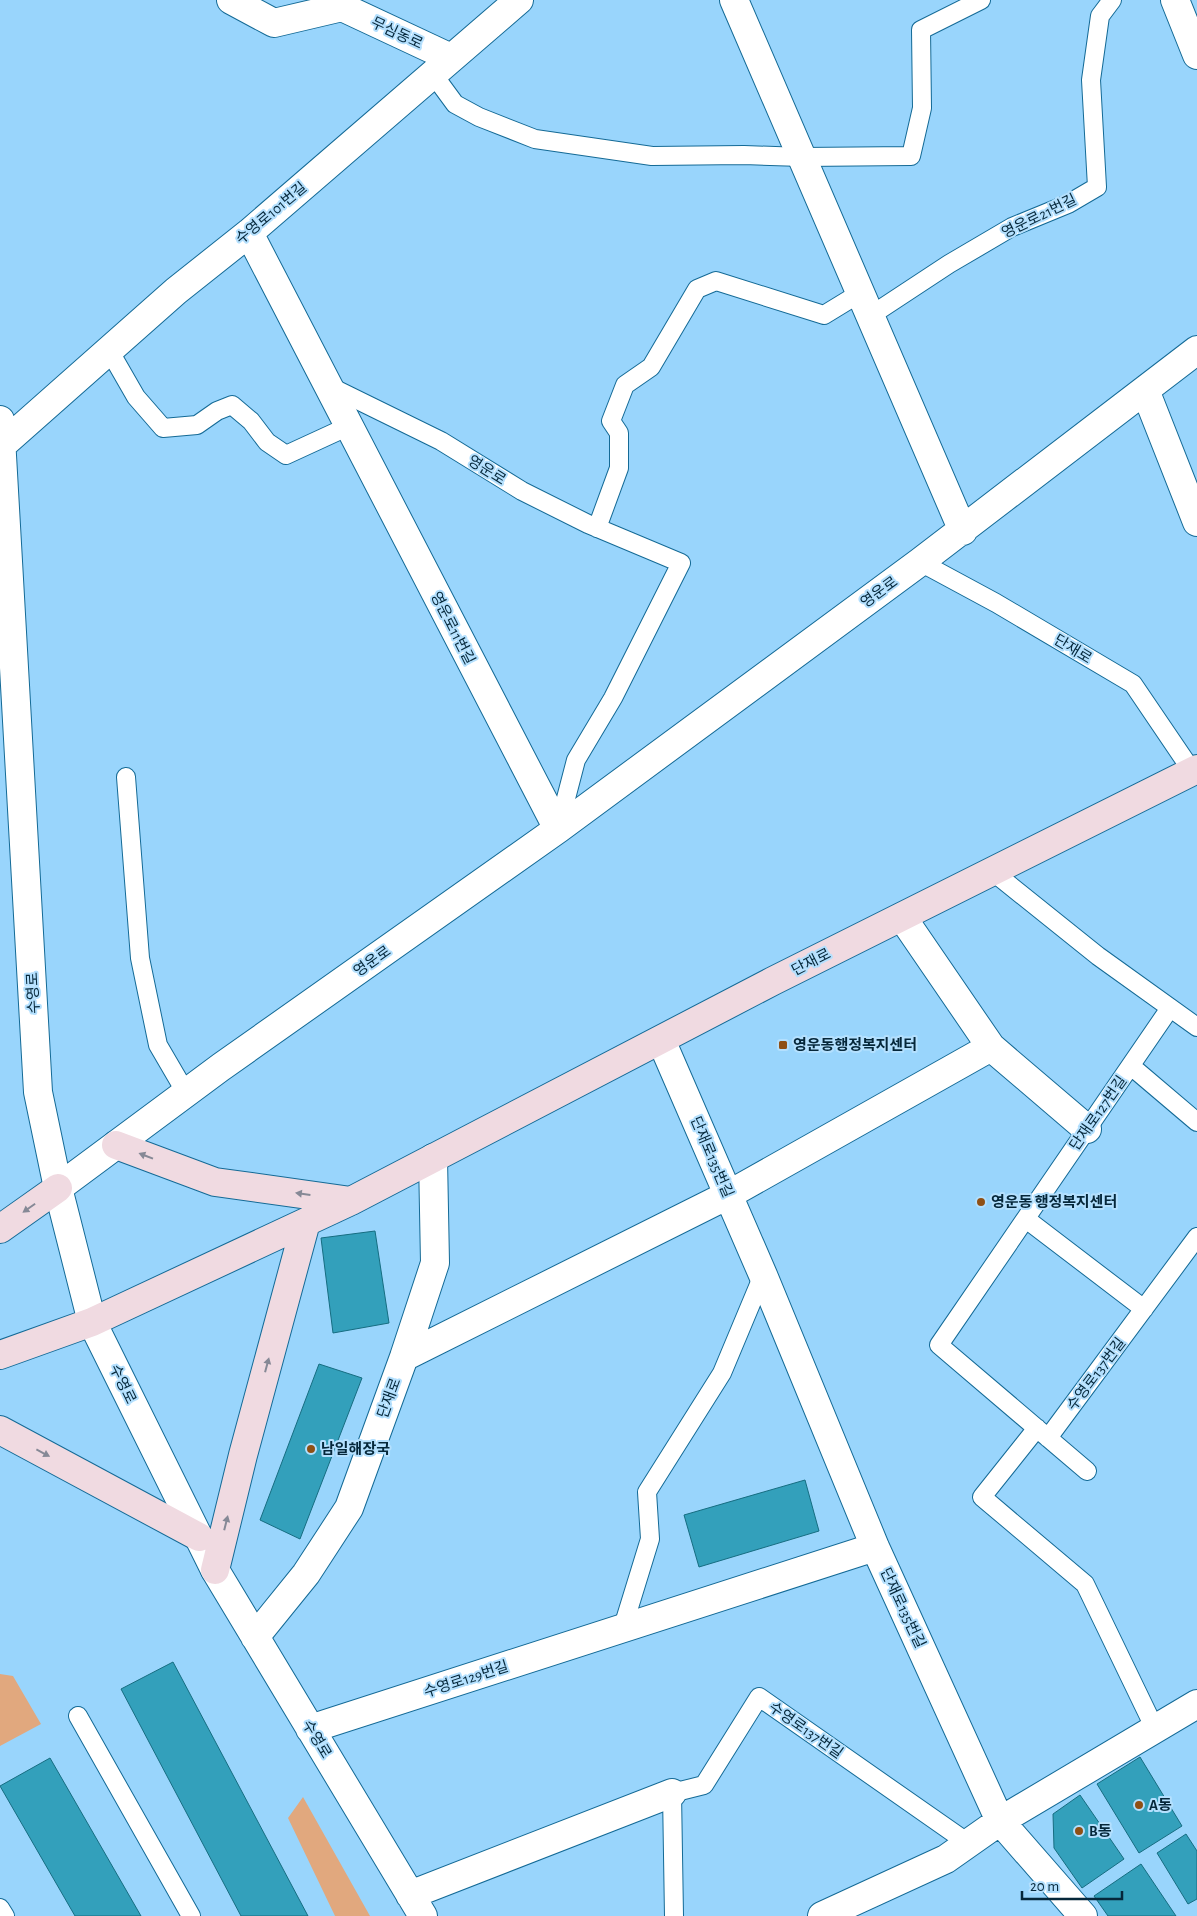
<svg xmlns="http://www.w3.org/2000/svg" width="1197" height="1916" viewBox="0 0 1197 1916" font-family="'Alegreya Sans','Noto Sans KR',sans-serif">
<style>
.green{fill:#e1a87e}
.building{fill:#33a0bb;stroke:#166d81}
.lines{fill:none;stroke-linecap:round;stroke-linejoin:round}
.lane-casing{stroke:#146a96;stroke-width:20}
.street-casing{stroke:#146a96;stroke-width:30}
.secondary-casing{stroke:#146a96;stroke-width:30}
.lane{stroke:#fff;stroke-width:18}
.street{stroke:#fff;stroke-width:28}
.secondary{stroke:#f0dae1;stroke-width:28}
.oneway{fill:#868996}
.poi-dot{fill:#8f5015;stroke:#b4e0fe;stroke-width:2}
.labels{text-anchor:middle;stroke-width:4;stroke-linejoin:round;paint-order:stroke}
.street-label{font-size:15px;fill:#05273a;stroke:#b4e0fe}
.poi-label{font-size:15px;font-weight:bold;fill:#05273a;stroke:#b4e0fe;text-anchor:start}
</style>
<rect width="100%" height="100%" fill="#99d5fc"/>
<path class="green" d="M0 1674 13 1676 41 1724 0 1746Z
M303 1797 370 1916H335L288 1818Z"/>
<path class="building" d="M375 1231 389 1323 333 1333 321 1238Z
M319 1364 362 1378 300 1539 260 1520Z
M805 1480 819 1531 699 1567 684 1515Z
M173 1662 308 1916H241L121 1689Z
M1140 1757 1182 1826 1139 1853 1097 1784Z
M50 1758 141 1916H75L0 1786Z
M1080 1795 1124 1859 1082 1888 1054 1848 1053 1814Z
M1186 1834 1197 1851V1899L1188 1904 1157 1853Z
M1141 1864 1176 1916H1108L1094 1896Z"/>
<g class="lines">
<defs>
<path id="lane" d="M433 74 455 104 479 117 535 139 652 156 744 155 802 157 911 156 922 108 921 30 981 0
M870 316 949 264 1012 227 1068 204 1097 187 1091 80 1100 16 1112 0
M109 350 136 397 163 428 197 425 217 411 232 405 251 421 267 442 286 455 349 426
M329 386 441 441 522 491 588 524 681 563 613 698 576 760 558 829
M597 528 619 468V433L611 421 625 385 651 367 697 289 716 281 824 315 860 293
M920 562 996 603 1133 684 1192 771
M126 777 140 958 158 1045 186 1093
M992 871 1098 956 1197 1027
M1131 1066 1197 1122
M1026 1219 1144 1309
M1037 1428 982 1497 1085 1584 1155 1729
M1048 1438 1197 1237
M1087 1471 939 1345 1170 1008
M622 1630 650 1539 647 1492 722 1373 763 1275
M78 1716 191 1916
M0 1908 5 1916
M674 1916 672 1793 704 1785 759 1697 968 1843"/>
<path id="street" d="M231 0 274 23 342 7 451 58
M734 0 963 531
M1175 0 1197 55
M249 233 558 829
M1145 390 1197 522
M0 420 38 1092 58 1188 92 1322 215 1570 423 1916
M2 445 176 291 249 233 519 0
M902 917 991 1047 1087 1129
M661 1040 763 1275 875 1547 1000 1821 1083 1916
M58 1188 221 1067 558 829 920 562 1197 350
M404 1357 728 1195 991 1047
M255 1637 306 1574 349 1508 404 1357 435 1263 433 1158
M310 1729 875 1547
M410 1895 672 1793
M822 1916 946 1859 1000 1821 1197 1704"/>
<path id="secondary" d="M116 1145 215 1182 351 1201
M0 1229 58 1188
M0 1355 92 1322 351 1201 773 981 1197 769
M0 1430 199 1537
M215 1570 243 1455 306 1222"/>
</defs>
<use href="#lane" class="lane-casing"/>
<use href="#street" class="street-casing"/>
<use href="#secondary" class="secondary-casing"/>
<use href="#lane" class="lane"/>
<use href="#street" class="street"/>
<use href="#secondary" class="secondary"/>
</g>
<defs><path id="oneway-solid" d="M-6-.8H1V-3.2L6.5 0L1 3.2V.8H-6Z" transform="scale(1.25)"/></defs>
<g class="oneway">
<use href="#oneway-solid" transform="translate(146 1156) rotate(-159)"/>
<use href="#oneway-solid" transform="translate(303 1194) rotate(-172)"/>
<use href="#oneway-solid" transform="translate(29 1208) rotate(145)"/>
<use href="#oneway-solid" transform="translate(267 1365) rotate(-75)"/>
<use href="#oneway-solid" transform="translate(43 1453) rotate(28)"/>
<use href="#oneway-solid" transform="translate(226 1523) rotate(-76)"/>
</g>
<g class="poi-dot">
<rect x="778" y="1040" width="10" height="10" rx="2.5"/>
<circle cx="981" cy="1202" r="5"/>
<circle cx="311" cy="1449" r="5"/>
<circle cx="1139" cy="1805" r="5"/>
<circle cx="1079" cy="1831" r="5"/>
</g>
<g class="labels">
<g class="street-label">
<text transform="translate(397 33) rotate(25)" y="5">무심동로</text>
<text transform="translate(271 213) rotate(-40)" y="5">수영로101번길</text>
<text transform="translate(1039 216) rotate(-26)" y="5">영운로21번길</text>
<text transform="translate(487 470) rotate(32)" y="5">영운로</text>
<text transform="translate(879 592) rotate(-36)" y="5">영운로</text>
<text transform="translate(453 628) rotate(63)" y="5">영운로11번길</text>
<text transform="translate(1073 649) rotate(31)" y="5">단재로</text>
<text transform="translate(372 961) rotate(-35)" y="5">영운로</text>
<text transform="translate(811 962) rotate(-27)" y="5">단재로</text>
<text transform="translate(33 993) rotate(-93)" y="5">수영로</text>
<text transform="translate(1098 1113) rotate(-55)" y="5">단재로127번길</text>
<text transform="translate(712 1157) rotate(67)" y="5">단재로135번길</text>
<text transform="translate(1096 1374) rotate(-53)" y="5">수영로137번길</text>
<text transform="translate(123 1384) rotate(64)" y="5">수영로</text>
<text transform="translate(389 1398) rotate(-70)" y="5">단재로</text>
<text transform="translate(903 1608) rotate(65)" y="5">단재로135번길</text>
<text transform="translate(466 1679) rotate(-18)" y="5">수영로129번길</text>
<text transform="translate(806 1730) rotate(35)" y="5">수영로137번길</text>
<text transform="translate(317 1739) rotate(59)" y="5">수영로</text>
</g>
<g class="poi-label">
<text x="793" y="1050">영운동행정복지센터</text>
<text x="991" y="1207">영운동 행정복지센터</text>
<text x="321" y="1454">남일해장국</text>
<text x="1149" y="1810">A동</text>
<text x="1089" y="1836">B동</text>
</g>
</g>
<path d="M1022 1891v8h100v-8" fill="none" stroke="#05273a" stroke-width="2.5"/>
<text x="1030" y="1891" font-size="15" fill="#05273a" stroke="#b4e0fe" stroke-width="4" paint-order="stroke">20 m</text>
</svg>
